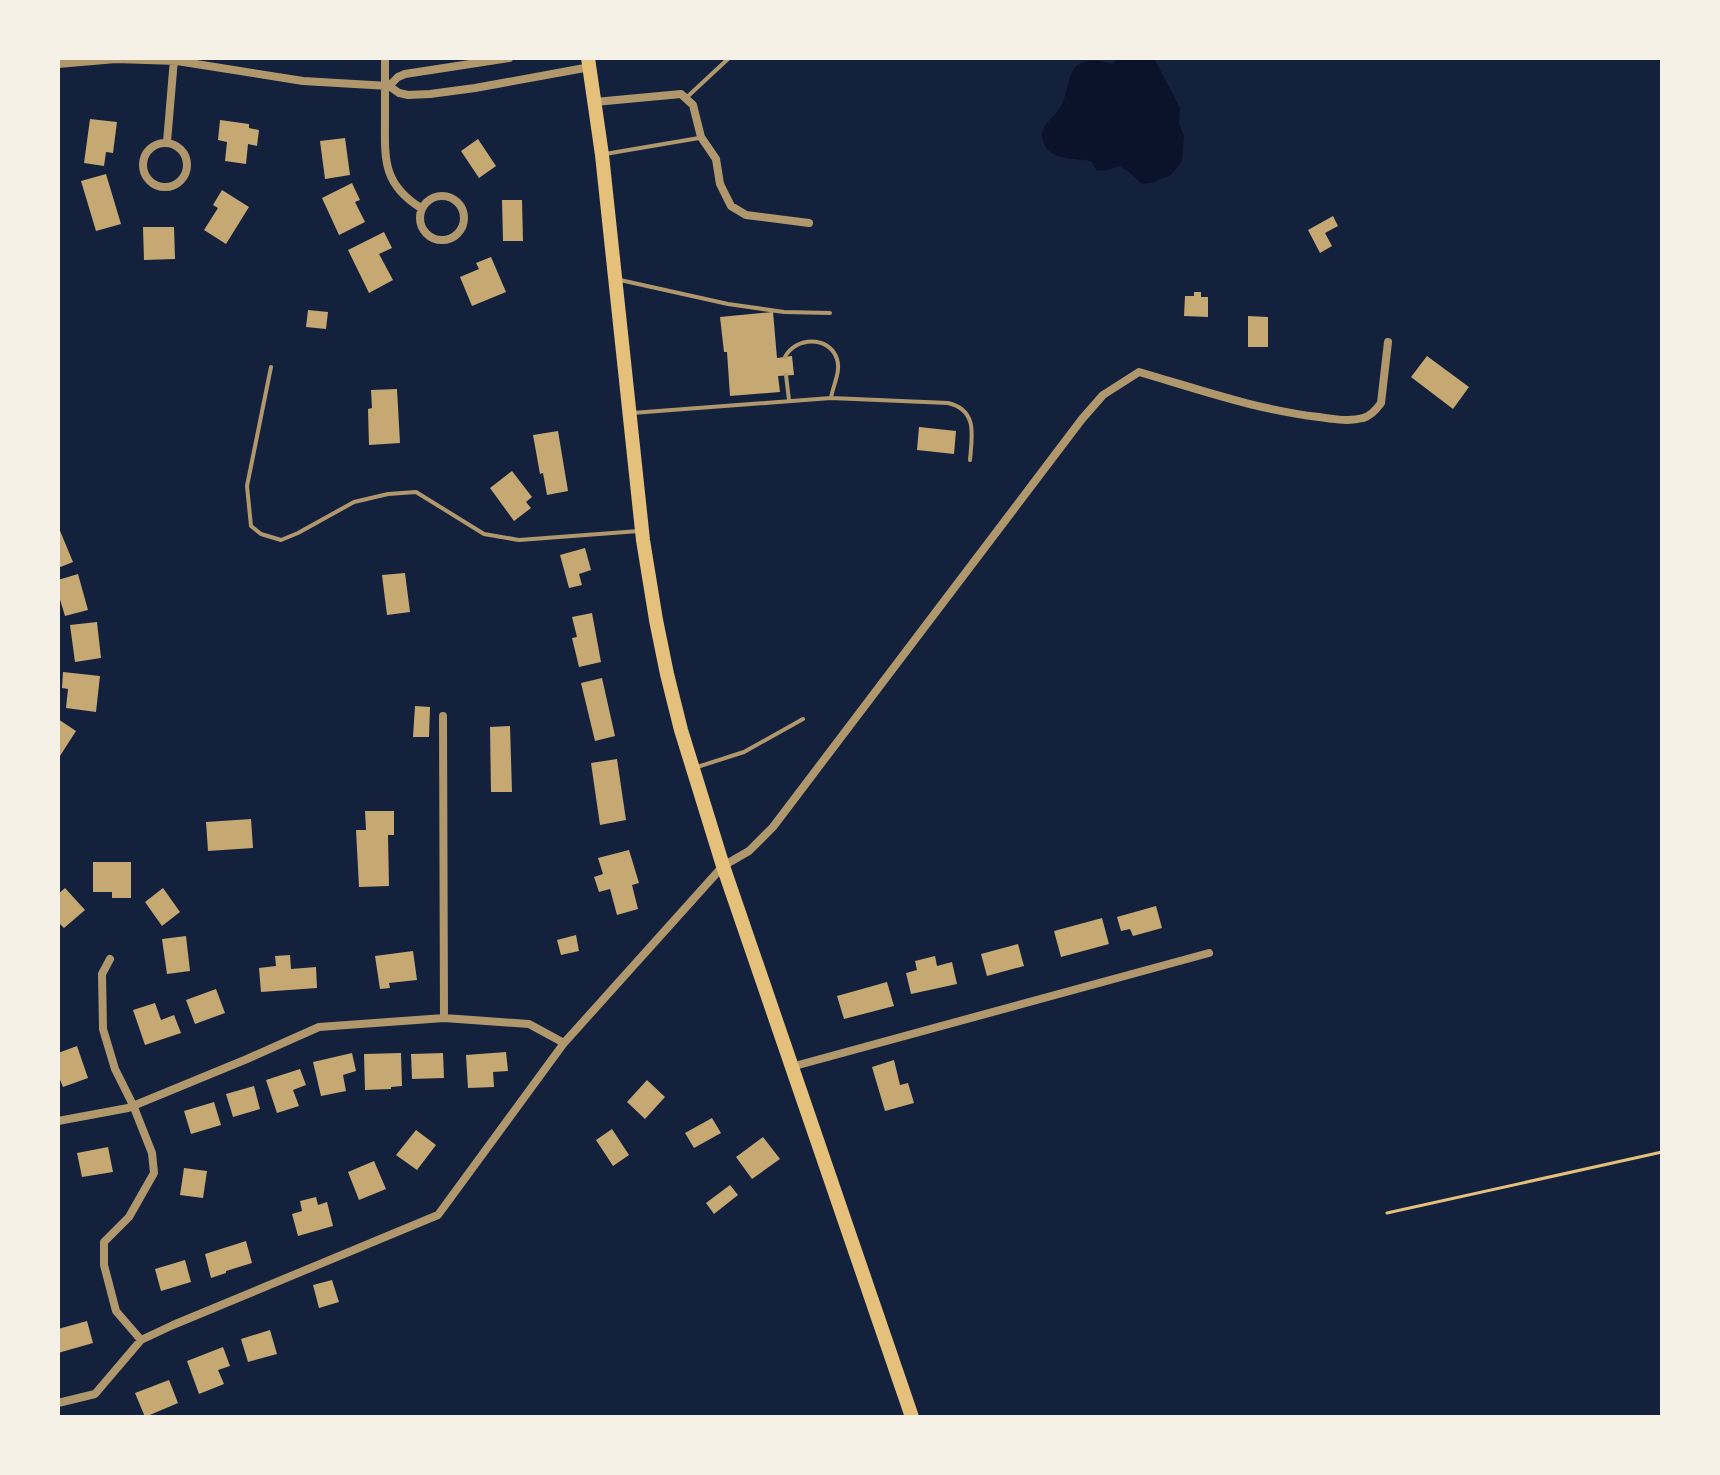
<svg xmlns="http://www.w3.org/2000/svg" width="1720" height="1475" viewBox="0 0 1720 1475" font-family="Roboto,sans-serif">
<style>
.water{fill:#0b132b}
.building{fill:#c6a872}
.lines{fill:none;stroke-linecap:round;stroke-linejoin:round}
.path{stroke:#e5c07b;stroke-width:3}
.service{stroke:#b1986c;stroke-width:4}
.minor{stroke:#b1986c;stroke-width:8}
.primary{stroke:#e5c07b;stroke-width:14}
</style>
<rect width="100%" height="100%" fill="#14213d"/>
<path class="water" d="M1117 58H1154L1180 108 1179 123 1184 136 1182 161 1171 175 1152 183 1142 184 1129 172 1119 166 1108 170 1097 171 1091 161C1074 158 1049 161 1043 141 1041 135 1042 129 1046 124 1053 116 1060 110 1064 99 1069 86 1068 68 1083 62 1093 58 1102 62 1113 64Z"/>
<path class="building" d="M90 119 117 122 113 153 106 152 104 166 84 163Z
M220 120 249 124V128L259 130 257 146 248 144 246 164 225 161 227 142 218 140Z
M345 138 350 175 325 179 320 141Z
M478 139 496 166 479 178 461 151Z
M106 174 121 224 96 231 81 181Z
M352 183 360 200 355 202 365 222 339 235 322 198Z
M222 190 249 207 226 244 204 230 218 208 213 205Z
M502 200H522L523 241H503Z
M1333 216 1338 226 1325 233 1332 246 1320 253 1308 230Z
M143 227H174L175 259 144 260Z
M384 232 392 248 379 254 393 280 369 293 348 250Z
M491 257 506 292 472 306 460 277 479 269 476 263Z
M1194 292H1201V297H1208V317L1184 316 1185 296H1194Z
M308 310 328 312 326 329 306 327Z
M773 312 777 358 792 356 794 375 778 376 780 392 730 396 727 352H724L720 317Z
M1248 316 1268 317V347H1248Z
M1427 356 1469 387 1453 409 1411 377Z
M397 389 400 443 369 445 368 409 372 408 371 390Z
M919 427 956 431 954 454 917 450Z
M558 431 568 491 547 495 543 473 540 474 533 435Z
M512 471 532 497 526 502 531 508 514 521 490 488Z
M58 526 73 562 58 568Z
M585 548 591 570 579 574 582 585 569 588 560 555Z
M405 573 410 612 387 615 382 575Z
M78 574 88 610 65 616 58 593V580Z
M592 613 601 662 579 667 572 638 577 637 572 617Z
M97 622 101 658 75 662 70 625Z
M63 672 100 676 96 712 66 708 68 689 62 688Z
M602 678 615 736 595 741 581 683Z
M415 706 430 707 429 737H413Z
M58 719 76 731 58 759Z
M510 726 512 792H491L490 727Z
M617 759 626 820 600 825 591 763Z
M365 811H394V835H388L389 886 359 887 356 830H366Z
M251 819 253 848 208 851 206 822Z
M629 850 639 883 632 885 638 909 617 915 610 889 599 892 594 877 603 874 598 858Z
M93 862H131V898H112V892H93Z
M65 888 85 910 64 928 58 922V894Z
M163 888 180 912 162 926 145 902Z
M1156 906 1162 928 1133 936 1130 929 1121 931 1117 917Z
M1102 918 1109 944 1061 957 1054 931Z
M576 935 579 951 561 955 557 940Z
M186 936 190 971 167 974 162 939Z
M1018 944 1024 966 987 976 981 954Z
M413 951 417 980 389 983 390 988 380 989 375 956Z
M290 955 291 969 316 967 317 988 261 992 259 968 276 966 275 956Z
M935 956 937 966 952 962 957 984 911 994 906 973 917 970 915 961Z
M887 982 894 1006 844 1019 837 996Z
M216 989 225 1013 195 1024 186 1000Z
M155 1003 161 1020 174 1015 181 1033 145 1045 133 1010Z
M77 1046 88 1078 63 1087 58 1075V1053Z
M506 1052 508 1071 493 1072 494 1087 468 1088 466 1055Z
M352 1053 356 1071 343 1075 346 1091 321 1096 313 1062Z
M401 1053 402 1086 391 1087V1089L365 1090 364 1054Z
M443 1053 444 1078 412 1079 411 1054Z
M894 1060 900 1085 908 1083 914 1103 885 1111 872 1067Z
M300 1069 306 1085 293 1090 299 1106 277 1113 266 1080Z
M647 1080 665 1097 645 1119 627 1102Z
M254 1086 260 1109 233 1117 226 1094Z
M214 1102 221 1125 191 1134 184 1111Z
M712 1118 721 1133 694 1148 685 1133Z
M612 1129 629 1155 613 1166 596 1140Z
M416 1130 436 1145 417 1170 396 1155Z
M763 1137 780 1159 752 1179 736 1157Z
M108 1147 113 1172 82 1177 77 1153Z
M374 1161 386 1189 359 1200 348 1172Z
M184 1168 207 1171 203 1198 180 1195Z
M730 1185 738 1195 714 1214 706 1203Z
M316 1197 318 1205 327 1202 333 1226 298 1236 292 1214 302 1211 300 1201Z
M246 1241 252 1263 226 1271V1273L211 1278 205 1254Z
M185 1260 191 1282 161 1291 155 1269Z
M332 1280 339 1302 319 1308 313 1285Z
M87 1321 93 1343 58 1353V1329Z
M270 1330 277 1354 248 1362 241 1339Z
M223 1347 230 1366 218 1370 224 1384 199 1394 187 1361Z
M169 1380 178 1403 145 1417 135 1393Z"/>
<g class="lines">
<path class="path" d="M1387 1213 1662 1152"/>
<path class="service" d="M686 98 729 58
M605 154 699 138
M620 280 728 304 784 312 830 313
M785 357C795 337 829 335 837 359 841 372 833 385 831 398
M271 367 247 486 251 526 261 534 281 540 298 533 354 502 388 494 416 492 484 534 519 540 639 531
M786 375 789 400
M632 413 831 398 948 403C978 410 972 436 970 460
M694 768 744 752 803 719"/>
<path class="minor" d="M385 58C385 77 385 96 385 115 385 157 381 183 421 208
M58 64 116 59 177 61 303 81 389 86 399 93 408 95 430 94 475 88 590 67
M389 86 398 77 405 74 509 58
M595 102 681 94 693 105 701 137 716 159 720 184 731 206 746 215 809 223
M167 142 174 59
M143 165a22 22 0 1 1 44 0a22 22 0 1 1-44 0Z
M420 218a22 22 0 1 1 44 0a22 22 0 1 1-44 0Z
M443 716 444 1018
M110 959 102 974 103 1029 115 1069 133 1105 152 1153 154 1173 129 1217 104 1242V1265L116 1311 141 1340
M791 1067 1209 953
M58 1121 128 1108 247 1059 319 1027 444 1018 529 1024 564 1043
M58 1403 95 1394 141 1340 173 1325 438 1215 564 1043 723 866 749 851 773 827 1082 419 1103 395 1139 372C1198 389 1257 410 1319 417 1333 419 1349 422 1363 418 1371 416 1376 410 1381 403L1388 342"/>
<path class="primary" d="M588 58 602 155 643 540 656 620 667 674 681 730 723 866 912 1417"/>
</g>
<rect width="1720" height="1475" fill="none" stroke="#f6f1e7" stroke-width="120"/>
</svg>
